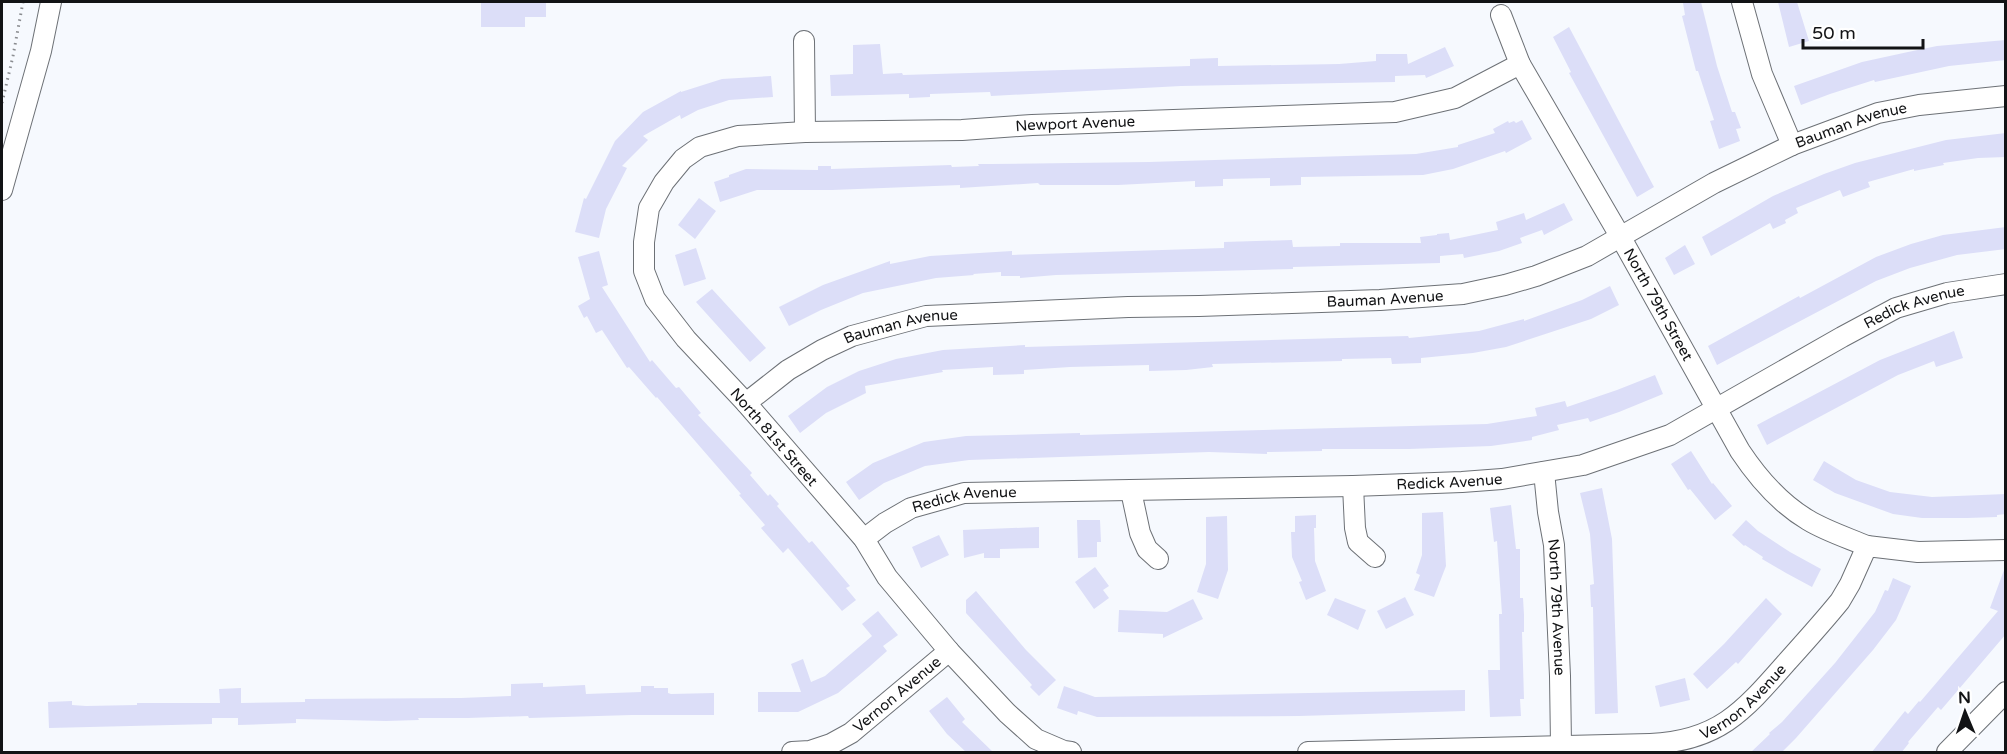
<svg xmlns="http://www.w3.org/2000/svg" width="2007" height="754" viewBox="0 0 2007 754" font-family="'Varela Round',sans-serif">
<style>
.building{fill:#dcdef8}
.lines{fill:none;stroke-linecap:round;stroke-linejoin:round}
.minor-casing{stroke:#6d7176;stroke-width:22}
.path{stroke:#8a8c90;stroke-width:3;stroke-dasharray:1.5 4.5;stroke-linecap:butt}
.minor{stroke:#fff;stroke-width:20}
.labels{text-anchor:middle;stroke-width:6;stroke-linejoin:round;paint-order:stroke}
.street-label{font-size:15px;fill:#121315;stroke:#fff}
</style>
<rect width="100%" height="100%" fill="#f6f9fe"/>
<path class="building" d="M481 2H546V17H525V27H481Z
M1691 2H1701L1717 66 1732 112H1735L1741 128 1736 129 1740 141 1719 149 1710 121 1714 120 1698 71H1696L1682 16 1685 15 1683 3Z
M1778 2H1797L1809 41 1789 47Z
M1569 27 1654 187 1637 197 1569 73 1571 72 1553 37Z
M2006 40V60L1949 66 1875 82 1874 80 1830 94 1801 105 1794 86 1862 62 1908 52 1937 46Z
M880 44 883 74 902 73 903 75 1190 66V59L1218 58V66L1339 64 1376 61V54H1407L1408 64 1445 47 1454 66 1426 78 1425 75 1395 76V82L1181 86 991 96 990 92 930 94V97L909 98V94L831 96 830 75 853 74V45Z
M771 76 773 97 729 100 698 110 681 119 680 115 643 136 648 140 622 166 627 168 606 209 599 238 575 232 584 198 586 199 615 141 643 112 681 91V92L722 79Z
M1522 120 1532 139 1506 153 1505 151 1453 169 1423 175 1301 177V185L1270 186V178L1223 179V186L1195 187V181L1118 185H1040L1038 183 960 188V185L832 190H757L720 202 714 182 729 177V175L746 169 818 170V166H831V169L951 165 952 167 979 166 978 164H991L1149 162 1416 154 1458 147V145L1495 133 1493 129 1508 121 1509 123 1514 121 1516 123Z
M2006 133V157L1978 158 1943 163 1944 165 1914 171V169L1868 182 1870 187 1843 197 1840 190 1796 208 1798 213 1785 220 1786 223 1773 229 1770 223 1711 256 1702 237 1773 196 1824 174 1855 163 1946 140Z
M699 198 716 211 695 239 678 225Z
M1564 203 1573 220 1544 235 1542 230 1520 238 1522 243 1499 251 1464 258 1463 254 1440 256V263L1293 267V269L1217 271 1056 275 1020 278V276H1001V272L973 274 974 275 936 278 863 293 821 310 789 326 779 307 823 285 890 261V264L930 256 1012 251V255L1224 248V242L1292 240 1293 247 1340 246V243H1421L1420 237 1437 235V234L1449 233 1450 240 1498 230 1496 222 1524 213 1526 220Z
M2006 227V249L1957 255 1910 268 1876 281 1717 365 1708 346 1799 296 1800 298 1876 257 1911 244 1943 235Z
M1685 245 1695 264 1674 275 1665 258Z
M696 248 706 279 684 286 675 255Z
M599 251 608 285 602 287 650 362 652 360 676 388 679 387 701 413 698 415 752 473 750 475 768 496 770 494 779 504 777 506 809 543 812 541 850 586 846 588 856 600 842 611 788 548 783 553 761 528 765 525 739 495 741 494 657 397 656 398 629 367 627 368 602 330 596 333 587 316 584 318 578 306 590 299 578 257Z
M1610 286 1619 305 1591 319 1506 347 1473 353 1421 358V363L1392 364 1391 358 1342 359V361L1212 364 1213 367 1186 370 1149 371V365L1070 367 1024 370V374L993 375V367L942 370 943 372 865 386 866 393 826 413 800 433 788 416 827 387 859 371 896 359 943 350 1025 345V347L1408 336 1409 338 1479 331 1524 319V321L1582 300Z
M712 289 766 348 750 362 696 302Z
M1954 331 1963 358 1936 367 1934 361 1898 375 1767 445 1757 425 1880 360Z
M1655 375 1663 394 1619 412 1590 422 1588 418 1557 425 1559 430 1532 437V440L1491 446 1409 449H1322V451L1267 452V454L1209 452 969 460 925 466 884 483 859 500 846 482 873 463 924 442 966 436 1080 433V435L1487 424 1537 416 1535 408 1565 401 1567 407 1617 390Z
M1691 451 1712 484 1713 483 1732 506 1715 520 1690 489 1688 490 1671 464Z
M1824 461 1856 480 1890 492 1932 497 2006 494V514L1997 515V517L1967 518H1922L1893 514 1835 493 1813 480Z
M1602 488 1612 539 1618 713 1595 714 1593 607H1591L1590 585 1594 584 1590 534 1580 493Z
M1511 505 1516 549H1520V598H1523L1524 615V632H1522L1524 699H1520L1521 716 1490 717 1488 670H1500L1499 614H1502L1497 541 1494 542 1490 508Z
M1443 512 1446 566 1434 597 1414 590 1420 575 1416 573 1422 555V513Z
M1316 515V528H1314L1315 561 1326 591 1306 600 1299 582 1302 581 1292 557 1291 532H1295V516Z
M1227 516 1228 570 1218 599 1197 592 1206 564V517Z
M1077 520H1100L1101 542H1097V557L1078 558Z
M1746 520 1758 531 1790 552 1821 569 1812 587 1786 573 1762 559 1763 557 1745 545 1744 546 1732 535Z
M1039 527V548L1000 549V558H984V553L964 558 963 530Z
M939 535 949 555 921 568 912 547Z
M1095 567 1109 586 1103 590 1109 598 1094 609 1075 582Z
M2004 570H2006V634L1941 710 1938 707 1908 742 1909 743 1901 753H1871L1905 711 1908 714 1919 701 1920 702 1998 611 1990 608Z
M1893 578 1911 586 1896 620 1873 650 1796 738 1781 753H1750L1770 734 1769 733 1782 722 1835 663 1875 612 1885 590 1888 591Z
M976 591 1026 650 1056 680 1039 696 1030 687 1032 685 966 613V600Z
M1405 597 1414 615 1386 629 1377 611Z
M1335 598 1366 610 1358 630 1327 615Z
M1766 598 1782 614 1738 664 1736 662 1707 689 1693 674 1724 644Z
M1193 599 1203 619 1163 638V634L1118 632 1119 610 1167 612Z
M878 611 898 635 883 646 887 651 869 667 838 693 798 712H758V692H801L791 664 803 659 811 682 825 676 872 636 862 624Z
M1685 678 1690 700 1660 707 1655 686Z
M543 683V687L585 685 586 694 641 692V686H654V688H668V693L671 694 714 693V715H632L529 718 528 716 468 718H418L419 720 386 721 296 719V723L238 725V718H212V724L49 728 48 702 72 701V705L86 706 137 705V703H220L219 689 241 688V703L305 702V699L461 698 511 696V684Z
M1064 686 1095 697 1465 690V711L1299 716 1097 717 1078 711 1077 715 1057 708Z
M947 697 965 719 962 722 994 753H967L947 734 929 711Z"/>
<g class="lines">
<defs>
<g id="minor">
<path d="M1742 2 1762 74 1792 145"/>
<path id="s1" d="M1501 15 1520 64 1620 236 1740 451C1758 478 1779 503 1808 520 1826 531 1848 538 1867 546"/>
<path d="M804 41 805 132"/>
<path d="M2 190 41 51 51 2"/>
<path id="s2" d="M746 403 788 370 822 350 852 336 926 316 1128 307 1199 306 1380 300 1463 294 1505 285 1536 276 1587 256 1714 183 1792 145 1878 113 1919 105 2006 96"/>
<path id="s3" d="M1544 472 1548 512 1554 545 1560 676 1561 745"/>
<path d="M1353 486 1355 528 1358 542 1375 557"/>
<path d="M1131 491 1140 533 1147 549 1158 559"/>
<path id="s4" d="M864 539 885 523 911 508 964 493 1353 486 1462 482 1502 479 1583 465 1670 435 1842 337 1896 308 1947 293 2006 284"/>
<path id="s5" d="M792 752 810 751 831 744 851 733 949 651"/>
<path id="s6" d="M1071 752 1064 751 1036 739 1007 713 949 651 887 577 864 539 746 403 686 339 655 299 644 271V242L649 208 664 182 683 159 700 147 738 136 805 132 962 130 1032 125 1395 112 1455 98 1520 64"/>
<path id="s7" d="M1308 752 1650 744C1718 741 1743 712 1786 663 1804 643 1823 622 1840 601L1850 584 1867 546 1918 552 2006 550"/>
<path d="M1947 752 2006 692"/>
</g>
</defs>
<use href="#minor" class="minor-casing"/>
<path class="path" d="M2 103 13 56 23 2"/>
<use href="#minor" class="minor"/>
</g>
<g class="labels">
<g class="street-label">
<text dy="5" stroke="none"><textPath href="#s6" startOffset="1172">Newport Avenue</textPath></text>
<text dy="5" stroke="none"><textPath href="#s2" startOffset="1166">Bauman Avenue</textPath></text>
<text dy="5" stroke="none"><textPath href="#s2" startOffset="662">Bauman Avenue</textPath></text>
<text dy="5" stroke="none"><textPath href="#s1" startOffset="330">North 79th Street</textPath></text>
<text dy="5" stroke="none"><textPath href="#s4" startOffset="1101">Redick Avenue</textPath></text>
<text dy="5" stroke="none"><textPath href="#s2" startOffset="176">Bauman Avenue</textPath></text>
<text transform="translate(774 437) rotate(49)" y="5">North 81st Street</text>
<text dy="5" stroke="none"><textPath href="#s4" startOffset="597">Redick Avenue</textPath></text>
<text dy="5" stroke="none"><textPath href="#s4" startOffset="111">Redick Avenue</textPath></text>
<text dy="5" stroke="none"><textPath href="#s3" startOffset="136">North 79th Avenue</textPath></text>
<text dy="5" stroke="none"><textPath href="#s5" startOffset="123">Vernon Avenue</textPath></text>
<text dy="5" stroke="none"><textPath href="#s7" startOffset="448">Vernon Avenue</textPath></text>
</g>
</g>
<rect width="2007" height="754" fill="none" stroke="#121315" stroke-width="6"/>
<g transform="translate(1965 712) rotate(358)" stroke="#ffffff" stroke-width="4.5" paint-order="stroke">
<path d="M0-4.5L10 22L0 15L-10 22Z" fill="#121315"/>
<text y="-9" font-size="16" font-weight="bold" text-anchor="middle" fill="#121315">N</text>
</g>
<path d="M1803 39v9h120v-9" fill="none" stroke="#121315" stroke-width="3"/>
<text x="1812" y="39" font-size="18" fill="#121315" stroke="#ffffff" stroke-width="4.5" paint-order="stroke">50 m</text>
</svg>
